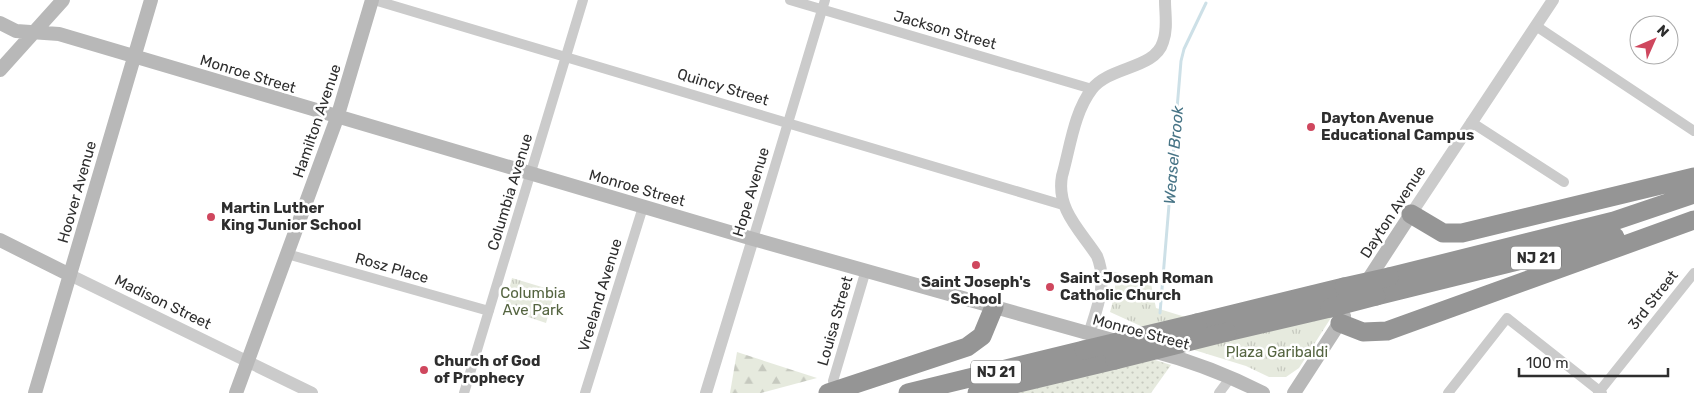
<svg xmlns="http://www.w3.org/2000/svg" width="1694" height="393" viewBox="0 0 1694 393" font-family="Rubik,sans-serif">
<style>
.grass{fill:url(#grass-dots)}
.forest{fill:url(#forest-firs)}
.park{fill:url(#park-tufts)}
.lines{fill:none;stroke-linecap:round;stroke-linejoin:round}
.stream{stroke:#cde0e7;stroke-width:3}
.minor{stroke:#cbcbcb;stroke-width:10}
.tertiary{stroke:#cbcbcb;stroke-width:12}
.secondary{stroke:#b8b8b8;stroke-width:14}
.motorway{stroke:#959595;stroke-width:19}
.motorway-bridge{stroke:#959595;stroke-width:19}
.poi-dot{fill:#cf475e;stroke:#fff;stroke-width:2}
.labels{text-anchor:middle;stroke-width:5;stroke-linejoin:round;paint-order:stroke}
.shield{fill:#fff;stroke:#6d6d6d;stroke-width:1}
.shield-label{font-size:14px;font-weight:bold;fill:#2e2e2e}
.street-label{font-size:15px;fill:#2e2e2e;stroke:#fff}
.poi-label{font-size:15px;font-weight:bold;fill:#2e2e2e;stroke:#fff;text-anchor:start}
.park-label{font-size:15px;fill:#556541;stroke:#fff}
.water-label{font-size:16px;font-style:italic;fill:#477486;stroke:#fff}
</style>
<defs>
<pattern id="grass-dots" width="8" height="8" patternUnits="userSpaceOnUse" patternTransform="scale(1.25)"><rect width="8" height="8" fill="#e6eade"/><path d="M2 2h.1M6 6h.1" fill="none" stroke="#c6c9bf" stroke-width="1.8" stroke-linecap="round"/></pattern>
<pattern id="forest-firs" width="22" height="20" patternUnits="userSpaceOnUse" patternTransform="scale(1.25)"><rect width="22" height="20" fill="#e6eade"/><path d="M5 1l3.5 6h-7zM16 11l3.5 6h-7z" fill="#c6c9bf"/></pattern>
<pattern id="park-tufts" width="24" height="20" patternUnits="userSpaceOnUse" patternTransform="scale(1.25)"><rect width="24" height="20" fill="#e6eade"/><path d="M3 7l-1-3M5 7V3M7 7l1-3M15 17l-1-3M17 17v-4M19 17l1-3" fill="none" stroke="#c6c9bf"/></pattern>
</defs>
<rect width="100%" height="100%" fill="#fff"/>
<path class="grass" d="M1152 359 1171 365 1151 393H1016Z"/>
<path class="forest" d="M737 352 817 378 761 393H730Z"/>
<path class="park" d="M1114 272 1150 279 1156 308 1241 334 1334 313 1299 368 1286 377H1269L1246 366 1191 349 1110 312C1114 298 1117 286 1114 272Z
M512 278 555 291 546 323 504 309Z"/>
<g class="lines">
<path class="stream" d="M1160 313 1181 61 1184 49 1206 3"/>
<path class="minor" d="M374 0 1063 205
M790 0 1092 89
M1536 26 1694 131
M1471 122 1564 182
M753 239 825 0
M287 254 489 311
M833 381 866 270
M464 393 583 0
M585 393 643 207
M1219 393 1231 377
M1448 393 1507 318 1602 393
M1598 393 1694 273"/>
<path class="tertiary" d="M1411 214 1553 0
M70 275 312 393
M1089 334C1097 308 1108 283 1097 256 1080 230 1056 209 1062 176 1070 148 1074 112 1092 89 1110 66 1155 69 1163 42 1168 29 1165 14 1165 0
M706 393 753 239"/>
<path class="secondary" d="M0 23 16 31 59 34 753 239 1116 341
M0 70 63 0
M0 240 70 275
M1364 286 1411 214
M1153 351C1191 361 1228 375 1263 393
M35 393 151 0
M236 393 337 118 372 0
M1294 393 1344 316"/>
<path class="motorway" d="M1411 214 1443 233H1462L1694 177
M1389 277 1614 221 1694 194
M1376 296 1615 237
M1197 323 1344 287
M1340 323 1363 332 1387 331 1694 220
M1227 332 1330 308
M828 393 967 347 982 336 994 307
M908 393 1084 350
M977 393 1115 360"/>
<path class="motorway-bridge" d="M1344 287 1389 277
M1330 308 1376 296
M1084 350 1197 323
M1115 360 1227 332"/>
</g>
<g class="poi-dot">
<circle cx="1311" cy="127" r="5"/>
<circle cx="211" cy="217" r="5"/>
<circle cx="976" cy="265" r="5"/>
<circle cx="1050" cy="287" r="5"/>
<circle cx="424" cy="370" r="5"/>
</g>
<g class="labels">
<g class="shield">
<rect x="1511" y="246.5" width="50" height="23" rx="4"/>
<rect x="971" y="360.5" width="50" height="23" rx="4"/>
</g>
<g class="shield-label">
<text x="1536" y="263">NJ 21</text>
<text x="996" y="377">NJ 21</text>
</g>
<g class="street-label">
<text transform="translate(945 30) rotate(16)" y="5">Jackson Street</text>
<text transform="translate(248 74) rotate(17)" y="5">Monroe Street</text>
<text transform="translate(723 87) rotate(17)" y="5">Quincy Street</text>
<text transform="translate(317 121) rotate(-71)" y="5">Hamilton Avenue</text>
<text transform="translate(637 188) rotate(16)" y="5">Monroe Street</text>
<text transform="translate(77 192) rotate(-74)" y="5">Hoover Avenue</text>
<text transform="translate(510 192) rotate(-73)" y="5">Columbia Avenue</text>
<text transform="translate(751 192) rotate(-73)" y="5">Hope Avenue</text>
<text transform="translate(1393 212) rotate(-57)" y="5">Dayton Avenue</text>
<text transform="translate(392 268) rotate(16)" y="5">Rosz Place</text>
<text transform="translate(600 295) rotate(-73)" y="5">Vreeland Avenue</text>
<text transform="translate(1653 300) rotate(-52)" y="5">3rd Street</text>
<text transform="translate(163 302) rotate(26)" y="5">Madison Street</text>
<text transform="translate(835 321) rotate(-74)" y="5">Louisa Street</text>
<text transform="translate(1141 332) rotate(15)" y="5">Monroe Street</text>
</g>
<g class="poi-label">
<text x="1321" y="123">Dayton Avenue<tspan x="1321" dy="17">Educational Campus</tspan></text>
<text x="221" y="213">Martin Luther<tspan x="221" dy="17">King Junior School</tspan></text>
<text x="1060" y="283">Saint Joseph Roman<tspan x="1060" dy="17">Catholic Church</tspan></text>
<text x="976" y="287" text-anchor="middle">Saint Joseph's<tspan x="976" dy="17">School</tspan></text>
<text x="434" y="366">Church of God<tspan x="434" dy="17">of Prophecy</tspan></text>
</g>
<g class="park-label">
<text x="533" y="298">Columbia<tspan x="533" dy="17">Ave Park</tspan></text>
<text x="1277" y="357">Plaza Garibaldi</text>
</g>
<g class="water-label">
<text transform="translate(1173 155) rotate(-85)" y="6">Weasel Brook</text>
</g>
</g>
<g transform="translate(1654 40) rotate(45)"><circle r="24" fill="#ffffff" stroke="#ababab"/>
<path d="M0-4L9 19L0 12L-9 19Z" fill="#cf475e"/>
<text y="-8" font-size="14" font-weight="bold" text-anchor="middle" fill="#2e2e2e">N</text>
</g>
<path d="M1519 368v8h149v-8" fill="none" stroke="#2e2e2e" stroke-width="2.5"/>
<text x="1526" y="368" font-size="15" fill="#2e2e2e" stroke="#ffffff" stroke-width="4" paint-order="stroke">100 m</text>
</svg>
